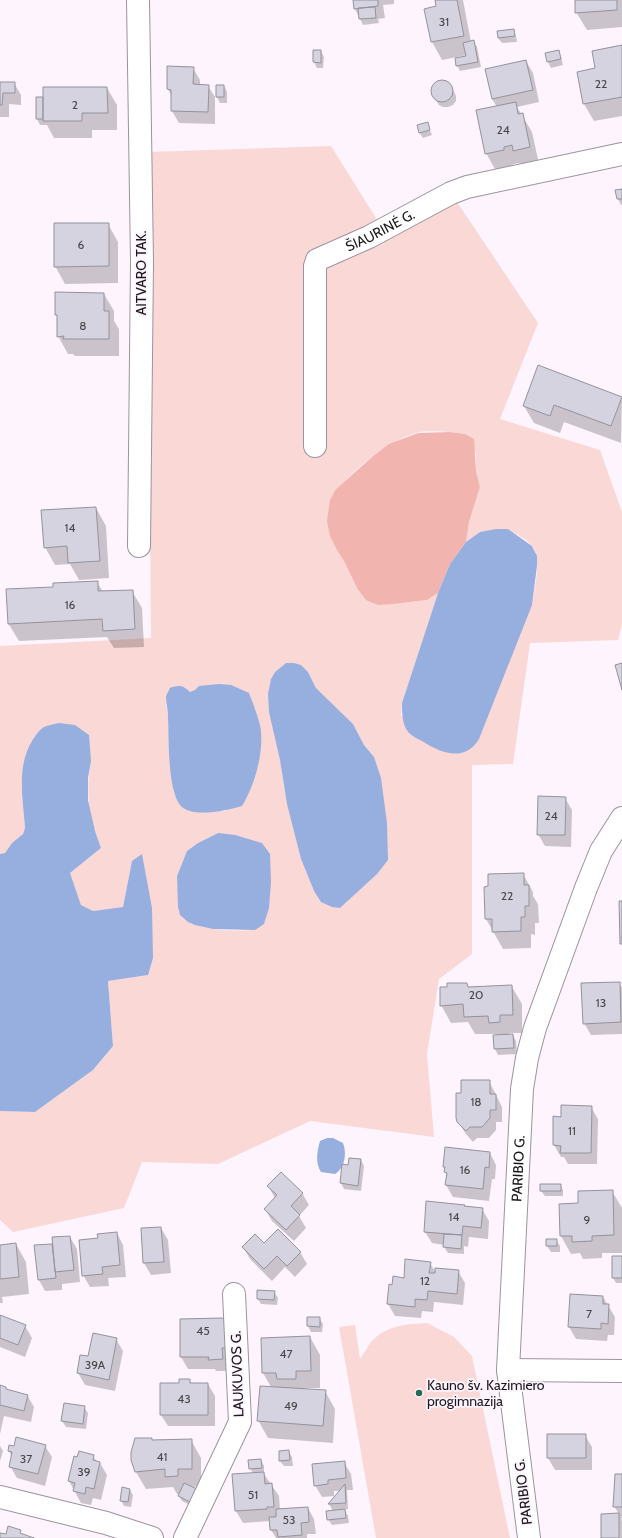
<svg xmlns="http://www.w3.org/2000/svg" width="622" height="1538" viewBox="0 0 622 1538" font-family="Cabin,sans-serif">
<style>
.green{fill:#f9d8d5;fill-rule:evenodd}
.forest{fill:#f1b4ae}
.water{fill:#97afde}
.shadow{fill:#0003}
.building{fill:#d5d3df;stroke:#94929d}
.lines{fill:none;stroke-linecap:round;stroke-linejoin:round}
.street-casing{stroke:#9c939d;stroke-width:24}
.street{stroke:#fff;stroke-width:22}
.poi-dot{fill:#286856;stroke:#fef4fe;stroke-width:1.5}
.labels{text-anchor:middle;stroke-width:3.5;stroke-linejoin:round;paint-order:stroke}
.number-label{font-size:12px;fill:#4a474c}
.street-label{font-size:14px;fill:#1b181b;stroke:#fef4fe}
.poi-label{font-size:14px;fill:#1b181b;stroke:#fef4fe;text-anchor:start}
</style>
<rect width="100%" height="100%" fill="#fef4fe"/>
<path class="green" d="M331 146 386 234 451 193 538 323 500 419 600 450 622 512V624L618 640 530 643 513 764 472 765V954L439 979 427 1054 434 1137 310 1121 218 1164 142 1162 124 1208 13 1232 0 1220V1111L35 1112 93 1070 113 1046 108 981 148 975 132 861 123 907 93 911 81 905 70 873 101 848C89 818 85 793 91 761L35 736C16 768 22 793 25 828L23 834 12 843 5 853 0 854V646L151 638 147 152ZM450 432 465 434 476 454V471L480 487 469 522 466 542 480 532 508 529C515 534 528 539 533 547 542 561 534 589 532 605L401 717 402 703 438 593 427 600 378 605 357 588 344 561 338 552 336 489C360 466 384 443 416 433 426 430 440 432 450 432ZM286 663H294L308 672 316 688 353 724 364 745 374 757 387 823 347 902 340 908 314 891 301 859 284 788 271 679 275 672ZM185 687 190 692 195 690 249 693 260 726 258 766 255 774 226 811H192L174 793 169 756 168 716 166 704ZM218 833 255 930C230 931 200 932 180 915L177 876 187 851 198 843Z
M427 1323 454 1337 472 1356 510 1538H376L339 1327 355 1325 360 1359C365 1353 368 1344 374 1339 389 1325 408 1324 427 1323Z"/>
<path class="forest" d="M450 432 465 434 474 439 476 471 480 487 469 522 466 542 450 564 438 593 427 600 393 604 378 605 366 600 357 588 344 561 338 552 330 536 327 521 330 500 336 489 372 457 389 444 418 433Z"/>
<path class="water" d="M496 529H508L532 546 537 556V566L532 605 479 739C465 762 442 754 422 741 418 739 412 736 409 733 402 725 402 713 402 703L438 593 450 564 466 542 480 532Z
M286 663H294L301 665 308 672 316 688 353 724 364 745 374 757 381 778 387 823 388 860 377 874 340 908 332 907 321 902 314 891 301 859 287 804 280 760 269 712 268 694 271 679 275 672Z
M219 684 231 685 249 693C253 703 257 714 260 725 265 750 255 785 242 806 229 810 194 818 182 807 167 793 169 738 168 717 168 710 166 703 166 696L170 688C179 685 183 685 190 692L195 690 199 686Z
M59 723 75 725 89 735 91 761 88 778V800L95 831 101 848 70 873 81 905 93 911 123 907 132 861 142 854 152 908 153 958 148 975 108 981 113 1046 93 1070 35 1112 0 1111V854L5 853 12 843 23 834 25 828C23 799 16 768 32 741 35 736 39 730 44 727 48 725 55 724 59 723Z
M218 833 235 835 262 843 270 854 271 882 269 908 264 924 255 930 213 929 195 925 188 922 180 915 178 907 177 876 187 851 198 843Z
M327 1138H333L343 1143C347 1153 345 1168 335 1174L321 1172C315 1163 317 1151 320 1141Z"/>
<path class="shadow" d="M354 0H394V4L383 5 385 18 378 19 379 23 363 25 355 9Z
M436 0H463L471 42H474L477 47 481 67 460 71 457 66 467 57V55L442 60 432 42 425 9 438 7Z
M576 0H622V27L587 30 576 12Z
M513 30 516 36 517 42 502 43 498 38Z
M622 47V116L594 121 584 104 597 69Z
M321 51 324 57 323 68H317L314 62Z
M558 51 561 57 563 65 551 68 548 62 546 54Z
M526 61 533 73 539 102 517 107 532 132 539 164 524 168 521 163 513 164 514 167 496 171 486 153 497 107 492 99Z
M193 68 200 80V85L208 86 215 97V124L179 123 172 111V97L168 89Z
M442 80 447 81 451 85 456 96V101L453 105 448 107H443L439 105 432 95V90L433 85Z
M0 83H14L21 95V105L9 104V117H0Z
M217 86H224L227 92V103H220L217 97Z
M107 88 117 105V130H92V138H54L47 125H40L37 119V98Z
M427 123 432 135 423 138 419 132Z
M622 190V205H621L618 199 617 191Z
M108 224 118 242V283L65 284 55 266Z
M104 294 114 311V321L119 329V356H75L73 354H68L58 336V319L56 314Z
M622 398 621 443 564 422 560 433 534 423 524 406Z
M96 508 106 526 109 578 79 580 70 564 55 565 45 547Z
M97 582 103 592 132 591 142 608 144 647 114 648 107 637 19 641 8 623 54 587Z
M565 798 572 810 571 847 545 846 538 834Z
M523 874 533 892V896L538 904 539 923H535V935L531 934V948L503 949 486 919 485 888Z
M619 983 622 988V1034L591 1035 584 1023Z
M467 984 469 988 512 987 522 1004V1033H509V1036L513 1035 516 1041 517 1054 498 1055 495 1049 498 1036 496 1034H475L468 1022 451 1023 441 1005Z
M489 1081 502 1107V1122H496V1130L489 1138H477L473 1142 466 1134 458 1122 462 1094Z
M591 1107 598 1119 597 1164H568L564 1157H561L554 1145 562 1118Z
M490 1153 496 1165 495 1179H492L489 1201 453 1197 446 1185 447 1176 444 1167Z
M361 1160 364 1166 361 1191 344 1189 341 1183 343 1165 349 1166Z
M560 1185 563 1190V1196H545L541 1191Z
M268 1186 302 1193 309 1205 299 1216 306 1228 294 1241 272 1221 265 1209 275 1198Z
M612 1191 622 1208V1253H602V1258L583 1259 580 1253 571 1254 561 1236 560 1205 579 1204Z
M464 1205 465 1207 482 1209 489 1221 488 1239 469 1237 468 1247 464 1246V1254L448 1253 444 1247V1245L432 1243 425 1232Z
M161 1228 168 1240 171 1273 151 1275 144 1263 142 1229Z
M117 1233 123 1245 126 1277 108 1278 109 1286 90 1287 83 1275Z
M70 1237 77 1249 80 1282 62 1284V1290L45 1291 39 1280 35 1246 54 1244Z
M547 1240H556L560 1246V1252H551L547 1246Z
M16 1244 26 1262 29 1294 2 1297 3 1303H0V1246Z
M264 1245 300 1252 307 1264 295 1277 285 1267 272 1281 250 1259 243 1247Z
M622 1257V1283H616L613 1278Z
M430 1263 436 1273 458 1271 465 1283 463 1305 434 1302 433 1312 422 1311 421 1318 395 1316 388 1304 393 1286Z
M274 1292 278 1298 277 1305 261 1304 258 1299Z
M603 1297 615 1317 614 1335H608L607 1341 576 1339 569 1327Z
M0 1316 25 1326 32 1338 25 1357 0 1347Z
M308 1318H319L323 1324 322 1332H311L308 1326Z
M222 1319 229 1371H216L215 1369H188L181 1357V1320Z
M310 1337 320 1355V1388H305L304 1390 325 1391 335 1409 333 1443 268 1438 258 1420 271 1387 263 1373Z
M116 1339 123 1351 115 1391 85 1385 78 1373 89 1357Z
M189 1380 192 1384H208L215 1396V1426H168L161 1415 180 1384Z
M0 1386 6 1388 7 1391 27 1395 34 1407 31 1422 4 1416 0 1434Z
M84 1407 88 1413 86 1429 66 1427 62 1421Z
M585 1435 592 1447V1470H555L548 1458Z
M191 1440 201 1458V1486L190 1487 194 1507 182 1501 179 1496 180 1494H177L173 1487 146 1489 136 1472 152 1441Z
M0 1446 3 1451 0 1461Z
M45 1446 52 1457 45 1486 17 1478 10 1466 12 1457 9 1451Z
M288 1451 292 1457 293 1466H284L280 1461Z
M93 1456 97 1462 100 1463 107 1475 101 1500 93 1498 91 1505 81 1503 69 1481Z
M261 1460 264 1466V1474L279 1496 280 1509 308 1508 314 1519 316 1534H307V1538H276L271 1530 270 1521 243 1523 236 1511 233 1475 253 1473 250 1468Z
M344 1462 351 1474 353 1490H347L348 1509H344L348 1516 349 1523 332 1525 328 1519 333 1511 329 1504 340 1491H334V1496L322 1497 315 1485Z
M622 1475V1518H621L622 1521V1538H602L619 1514 614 1506Z
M130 1490 133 1495 131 1507 124 1506 121 1500Z"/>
<path class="building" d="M353 0H378V6L354 9Z
M435 0H457L464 36 431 42 424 9 436 6Z
M575 0H617V10L575 13Z
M375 7 376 18 359 19 358 8Z
M514 29 515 36 498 38 497 31Z
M474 40 478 62 456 66 455 58 466 56 463 43Z
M622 45V97L583 104 577 72 595 68 592 51Z
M313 50H321V63L313 62Z
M559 50 561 59 547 62 545 53Z
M526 60 533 90 492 99 485 69Z
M167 66 194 67 193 84 209 85 208 112 171 111V90L167 89Z
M431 91a11 11 0 1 1 22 0a11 11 0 1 1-22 0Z
M0 82H15V93H3L2 105H0Z
M216 85H224V97H216Z
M43 87H107L108 113H82V121H43Z
M36 97H43V119H36Z
M516 102 518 114 523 113 530 147 513 151 512 145 504 147V150L485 154 476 110Z
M428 122 430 130 419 133 417 125Z
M622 189V199H617L615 190Z
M54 223H109V266L54 267Z
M55 292 104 293V311H109V339H63L64 336 57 337V315H55Z
M538 365 622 397 611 426 554 405 550 416 523 406Z
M96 507 100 561 68 563 67 546 44 548 41 510Z
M98 581V591L133 590 135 629 103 631 102 619 8 624 6 589 53 587V583Z
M622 663V690L615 665Z
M538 796 566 797 565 835H537Z
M524 873V885H529V906H525V917H521V931L492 932V919H485L484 887 488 886V874Z
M619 901H622V944H620Z
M620 982 621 1022 583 1024 581 983Z
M447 983H467L468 987 512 985 513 1015H500V1022L489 1023 488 1016 464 1017 463 1004 440 1006V987H447Z
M513 1034 514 1048 494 1049 493 1035Z
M461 1080H490V1094H496V1110H490V1118L482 1127H470L466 1131 457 1122 456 1118V1093H461Z
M561 1105 592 1106 591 1153H560L561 1146 553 1145V1116L561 1117Z
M445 1147 490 1152 489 1168 485 1167 483 1189 445 1185 447 1173 444 1172 445 1167H443Z
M349 1158 361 1159 358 1186 340 1183 342 1164 348 1165Z
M281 1172 303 1193 291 1206 300 1215 286 1230 264 1209 277 1195 267 1186Z
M540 1184H561V1191H540Z
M613 1190 614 1235 592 1236V1241L572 1242V1236H560L559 1204 578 1203V1191Z
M426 1201 465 1205 464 1206 483 1208 481 1228 463 1226 462 1235 424 1232Z
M161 1227 164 1262 143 1263 141 1228Z
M278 1229 301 1252 287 1266 277 1256 264 1269 242 1247 255 1234 264 1243Z
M117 1232 120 1265 102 1267 103 1274 82 1276 79 1240 98 1238 97 1234Z
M444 1234 462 1235 461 1249 443 1247Z
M70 1236 74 1270 55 1272 52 1237Z
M546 1239H557V1246H546Z
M16 1243 19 1277 0 1279V1245Z
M52 1244 56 1278 38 1280 34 1245Z
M612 1256H622V1278H612Z
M405 1259 431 1262 429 1273H435V1268L459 1270 457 1294 428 1291 427 1300 415 1299V1307L387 1304 389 1284 392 1285 393 1276 404 1278Z
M257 1290 275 1291 274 1300 257 1299Z
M570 1294 603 1296V1304H609L608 1324 601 1323V1329L568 1327Z
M0 1315 26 1325 18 1345 0 1338Z
M307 1317H320V1327L307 1326Z
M222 1318 225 1320 228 1348H222L223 1359 208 1360 209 1357H180V1319Z
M93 1333 117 1338 109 1380 77 1373 80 1355 88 1356Z
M310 1336 311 1371H296V1379H277L276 1373H262L261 1338Z
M179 1379H190V1383H208V1415H160V1383H179Z
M0 1385 6 1387V1389L28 1395 24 1411 0 1405Z
M260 1386 326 1390 323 1426 257 1421Z
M64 1403 85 1406 83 1424 61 1421Z
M547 1434H586V1458H547Z
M16 1437 46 1445 38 1474 9 1467 12 1452 8 1451 9 1445 14 1446Z
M135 1438H152V1440L192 1439V1469H178V1476L165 1477V1469L135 1472 131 1460V1452Z
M289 1450 290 1460 279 1461V1451Z
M79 1451 94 1455 93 1460 100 1462 94 1489 86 1487 85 1494 73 1491 75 1483 68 1481 74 1456 77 1457Z
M261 1459 262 1468 249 1469 248 1460Z
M345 1461 346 1478 328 1480V1484L314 1486 312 1464Z
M264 1472 265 1484 272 1483 274 1507H267V1509L235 1511 232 1474Z
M615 1474H622V1507H613Z
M184 1483 197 1489 190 1502 178 1496Z
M345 1484 346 1503 328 1504Z
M122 1487 130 1489 128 1502 120 1501Z
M308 1507 309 1522 301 1523 302 1535 278 1537 277 1530H270L269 1517H276V1509Z
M345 1509 346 1518 327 1520 326 1511Z
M619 1513V1538H601V1514Z
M8 1526 21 1530 20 1533 34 1538H0V1533L6 1534Z"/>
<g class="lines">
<defs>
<g id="street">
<path d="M138 0 142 262 139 546"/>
<path id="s1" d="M315 446V266L317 260 369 237 451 193 467 187 622 154"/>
<path d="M508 1370 622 1371"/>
<path d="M0 1497 106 1523 152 1538"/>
<path d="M185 1538 240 1422 234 1294"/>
<path id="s2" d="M529 1538 508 1370 522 1089 527 1058 535 1028 586 888 601 851 622 818"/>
</g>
</defs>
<use href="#street" class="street-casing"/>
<use href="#street" class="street"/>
</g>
<circle class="poi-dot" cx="419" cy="1393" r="4"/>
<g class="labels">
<g class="number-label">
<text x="444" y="26">31</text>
<text x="601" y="88">22</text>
<text x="75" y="109">2</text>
<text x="503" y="134">24</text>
<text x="81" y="249">6</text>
<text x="83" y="330">8</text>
<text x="70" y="532">14</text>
<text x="70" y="609">16</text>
<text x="551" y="820">24</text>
<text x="507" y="900">22</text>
<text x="476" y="999">20</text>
<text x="601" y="1007">13</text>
<text x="476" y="1106">18</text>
<text x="572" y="1135">11</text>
<text x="465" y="1174">16</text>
<text x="454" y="1221">14</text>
<text x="587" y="1224">9</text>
<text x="425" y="1285">12</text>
<text x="589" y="1318">7</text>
<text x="203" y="1335">45</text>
<text x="286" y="1358">47</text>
<text x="95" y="1369">39A</text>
<text x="184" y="1403">43</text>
<text x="291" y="1410">49</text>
<text x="162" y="1461">41</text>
<text x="26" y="1463">37</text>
<text x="84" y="1476">39</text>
<text x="253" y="1499">51</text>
<text x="289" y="1524">53</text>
</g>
<g class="street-label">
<text dy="5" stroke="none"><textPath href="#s1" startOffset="256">ŠIAURINĖ G.</textPath></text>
<text transform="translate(141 273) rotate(-90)" y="5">AITVARO TAK.</text>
<text dy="5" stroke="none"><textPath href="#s2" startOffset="371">PARIBIO G.</textPath></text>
<text transform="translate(237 1374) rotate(-92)" y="5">LAUKUVOS G.</text>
<text transform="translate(523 1492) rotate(-97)" y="5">PARIBIO G.</text>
</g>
<g class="poi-label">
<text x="427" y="1390">Kauno šv. Kazimiero<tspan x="427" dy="16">progimnazija</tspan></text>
</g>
</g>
</svg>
